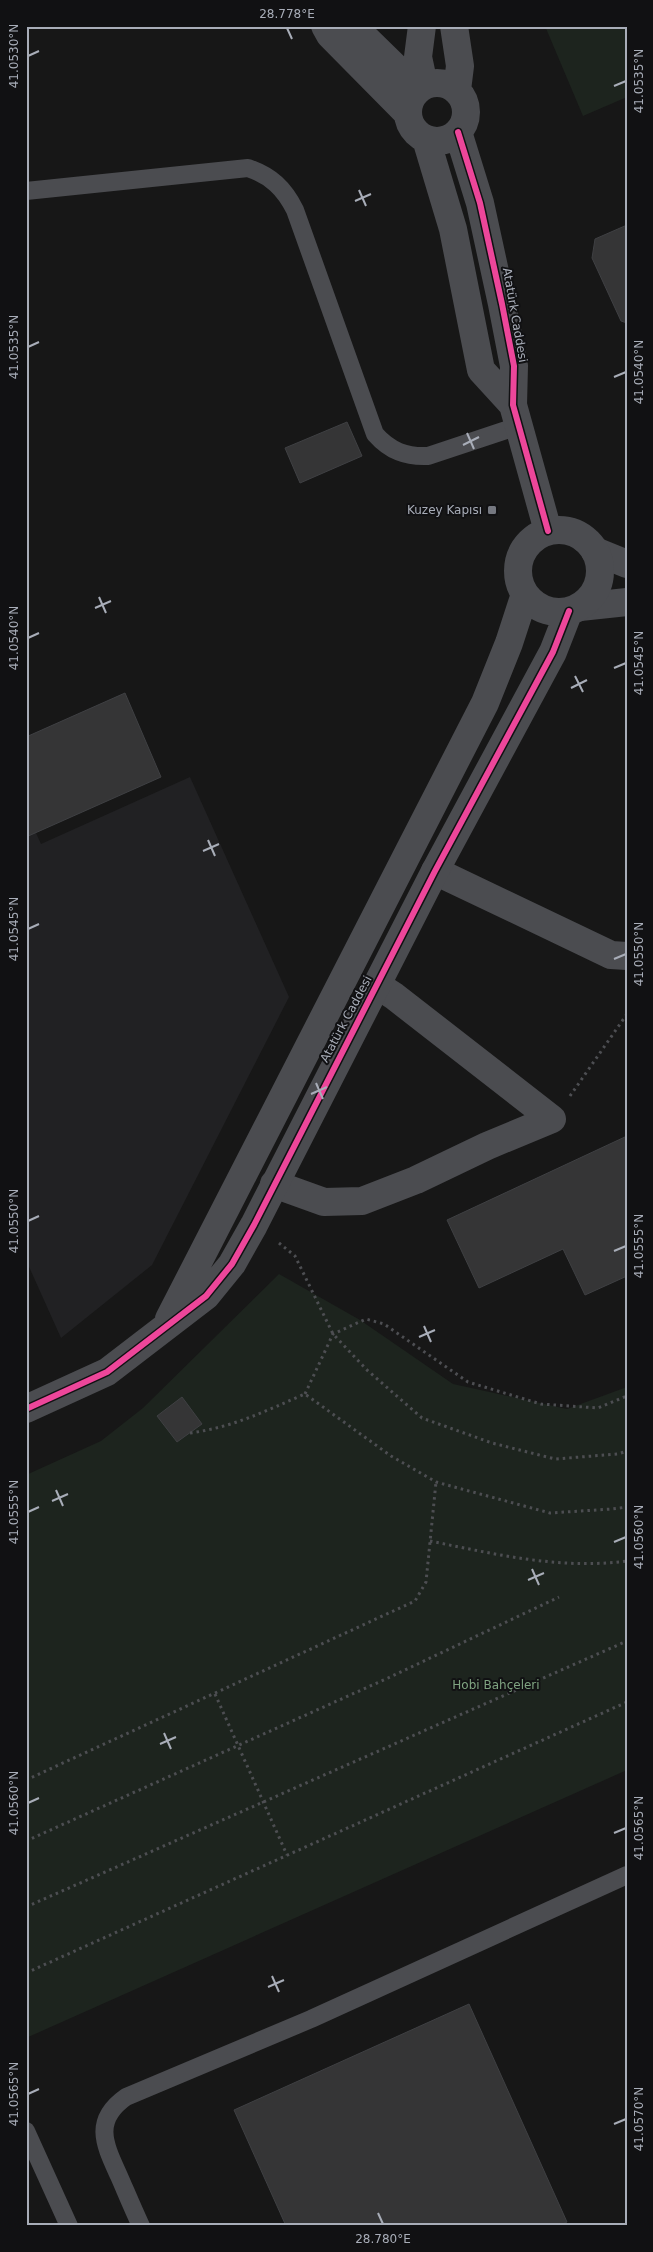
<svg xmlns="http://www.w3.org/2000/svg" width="653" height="2252" viewBox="0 0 653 2252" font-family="'DejaVu Sans',sans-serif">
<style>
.built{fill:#212123}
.green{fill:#1d241e}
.building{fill:#353536;stroke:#3f4043}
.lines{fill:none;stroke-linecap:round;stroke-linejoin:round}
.path{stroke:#4d4e52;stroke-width:3;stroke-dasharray:2.5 4;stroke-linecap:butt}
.service{stroke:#4b4c50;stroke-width:18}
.minor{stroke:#4b4c50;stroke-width:28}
.tertiary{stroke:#4b4c50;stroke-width:28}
.cycleway-casing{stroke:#111113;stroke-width:9}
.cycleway{stroke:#ed469a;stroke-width:6}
.ticks{fill:none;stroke:#a8adb8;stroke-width:2}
.poi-dot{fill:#757880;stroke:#111113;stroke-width:2}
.labels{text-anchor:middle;stroke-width:4;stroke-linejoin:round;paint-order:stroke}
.street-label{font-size:12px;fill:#a8adb8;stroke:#111113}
.poi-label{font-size:12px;fill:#a8adb8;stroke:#111113;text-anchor:end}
.park-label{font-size:12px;fill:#7fa381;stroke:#111113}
.neatline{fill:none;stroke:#a8adb8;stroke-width:2}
.ticks-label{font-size:12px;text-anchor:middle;fill:#a8adb8}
</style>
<rect width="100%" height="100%" fill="#171717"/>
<path class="built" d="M190 777 289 997 152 1265 61 1338 26 1260V811L41 844Z"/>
<path class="green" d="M545 26H627V97L583 116Z
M279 1274 360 1320 453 1384 567 1409 627 1387V1770L26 2038V1475L101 1441 143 1408Z"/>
<path class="building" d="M627 225V323L621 321 592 258 595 239Z
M347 422 362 456 300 483 285 448Z
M125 693 161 777 26 837V737Z
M627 1136V1276L585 1295 563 1249 479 1288 447 1220Z
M182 1397 202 1424 177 1442 157 1416Z
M469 2004 567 2222 559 2226H286L234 2110Z"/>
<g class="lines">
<path class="path" d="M570 1096 627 1014
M279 1243 295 1256 333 1334 367 1370 422 1418 492 1443 555 1459 618 1454 627 1451
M305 1394 333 1334 366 1319 384 1324 468 1382 541 1404 598 1408 627 1396
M190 1433C234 1427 265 1411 305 1394L391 1456 436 1482 550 1513 612 1509 627 1507
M430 1541C494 1554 561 1570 627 1561
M215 1694 287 1855
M26 1780 415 1601 426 1582 436 1482
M26 1841 388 1678 559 1597
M26 1907 627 1641
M26 1973 627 1702"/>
<path class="service" d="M26 191 248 168C271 176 284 188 295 210L375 434C390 451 406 457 428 456L518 426
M26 2131 69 2226
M141 2226C133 2209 126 2192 119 2176 105 2145 92 2121 126 2097L311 2019 627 1875"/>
<path class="minor" d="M595 551 627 564
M580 607 627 602
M435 871 611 955 627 956
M274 1184 324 1202 362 1201 416 1180 487 1146 552 1119 394 996 377 985"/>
<path class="tertiary" d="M325 26 330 35 407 113
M353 26 396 68 415 91
M422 26 418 57 424 85
M454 26 460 66 457 90
M408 112a29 29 0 1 1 58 0a29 29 0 1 1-58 0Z
M458 132 480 203 502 304 514 366 513 405 548 531
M426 139 453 229 481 370 513 405
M518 571a41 41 0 1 1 82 0a41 41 0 1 1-82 0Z
M169 1319 485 703 509 643 525 594
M26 1409 107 1372 206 1296 232 1264 254 1225 435 871 553 652 569 611"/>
<defs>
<path id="cycleway" d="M458 132 480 203 502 304 514 366 513 405 548 531
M26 1409 107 1372 206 1296 232 1264 254 1225 435 871 553 652 569 611"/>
</defs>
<use href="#cycleway" class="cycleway-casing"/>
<use href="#cycleway" class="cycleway"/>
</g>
<path class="ticks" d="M287 28 292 39M28 56 39 51M614 86 626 81M359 190 366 206M355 201 371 194M28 347 39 342M614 377 626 372M467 433 474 449M463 445 479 437M99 597 106 613M95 608 111 601M28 638 39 633M614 668 626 663M575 676 583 692M571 688 587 680M208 840 215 856M203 851 219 844M28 929 39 924M614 959 626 954M316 1083 323 1099M311 1094 327 1087M28 1221 39 1216M614 1251 626 1246M424 1326 431 1342M419 1337 435 1330M56 1490 63 1506M52 1501 68 1494M28 1512 39 1507M614 1542 626 1537M532 1569 539 1585M528 1580 544 1573M164 1733 171 1749M160 1744 176 1737M28 1803 39 1798M614 1833 626 1828M272 1976 279 1992M268 1987 284 1980M28 2094 39 2089M614 2124 626 2119M378 2213 383 2224"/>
<rect class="poi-dot" x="487" y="505" width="10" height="10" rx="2.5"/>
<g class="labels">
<g class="street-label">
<text transform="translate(515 315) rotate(80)" y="4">Atatürk Caddesi</text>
<text transform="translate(346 1019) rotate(-62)" y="4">Atatürk Caddesi</text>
</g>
<g class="poi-label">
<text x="482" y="514">Kuzey Kapısı</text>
</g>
<g class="park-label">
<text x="496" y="1689">Hobi Bahçeleri</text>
</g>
</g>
<rect width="653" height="2252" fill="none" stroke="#111113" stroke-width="55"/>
<rect x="28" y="28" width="598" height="2196" class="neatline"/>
<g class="ticks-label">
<text x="287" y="18">28.778°E</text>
<text transform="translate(14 56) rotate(-90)" y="4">41.0530°N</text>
<text transform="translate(639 81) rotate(-90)" y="4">41.0535°N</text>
<text transform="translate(14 347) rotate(-90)" y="4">41.0535°N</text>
<text transform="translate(639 372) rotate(-90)" y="4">41.0540°N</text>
<text transform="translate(14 638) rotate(-90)" y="4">41.0540°N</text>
<text transform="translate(639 663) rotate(-90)" y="4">41.0545°N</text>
<text transform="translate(14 929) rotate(-90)" y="4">41.0545°N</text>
<text transform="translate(639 954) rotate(-90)" y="4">41.0550°N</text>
<text transform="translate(14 1221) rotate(-90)" y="4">41.0550°N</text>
<text transform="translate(639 1246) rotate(-90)" y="4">41.0555°N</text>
<text transform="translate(14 1512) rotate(-90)" y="4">41.0555°N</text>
<text transform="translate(639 1537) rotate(-90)" y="4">41.0560°N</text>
<text transform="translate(14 1803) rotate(-90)" y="4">41.0560°N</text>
<text transform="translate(639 1828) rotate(-90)" y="4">41.0565°N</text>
<text transform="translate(14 2094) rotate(-90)" y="4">41.0565°N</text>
<text transform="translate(639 2119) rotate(-90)" y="4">41.0570°N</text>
<text x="383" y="2243">28.780°E</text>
</g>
</svg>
